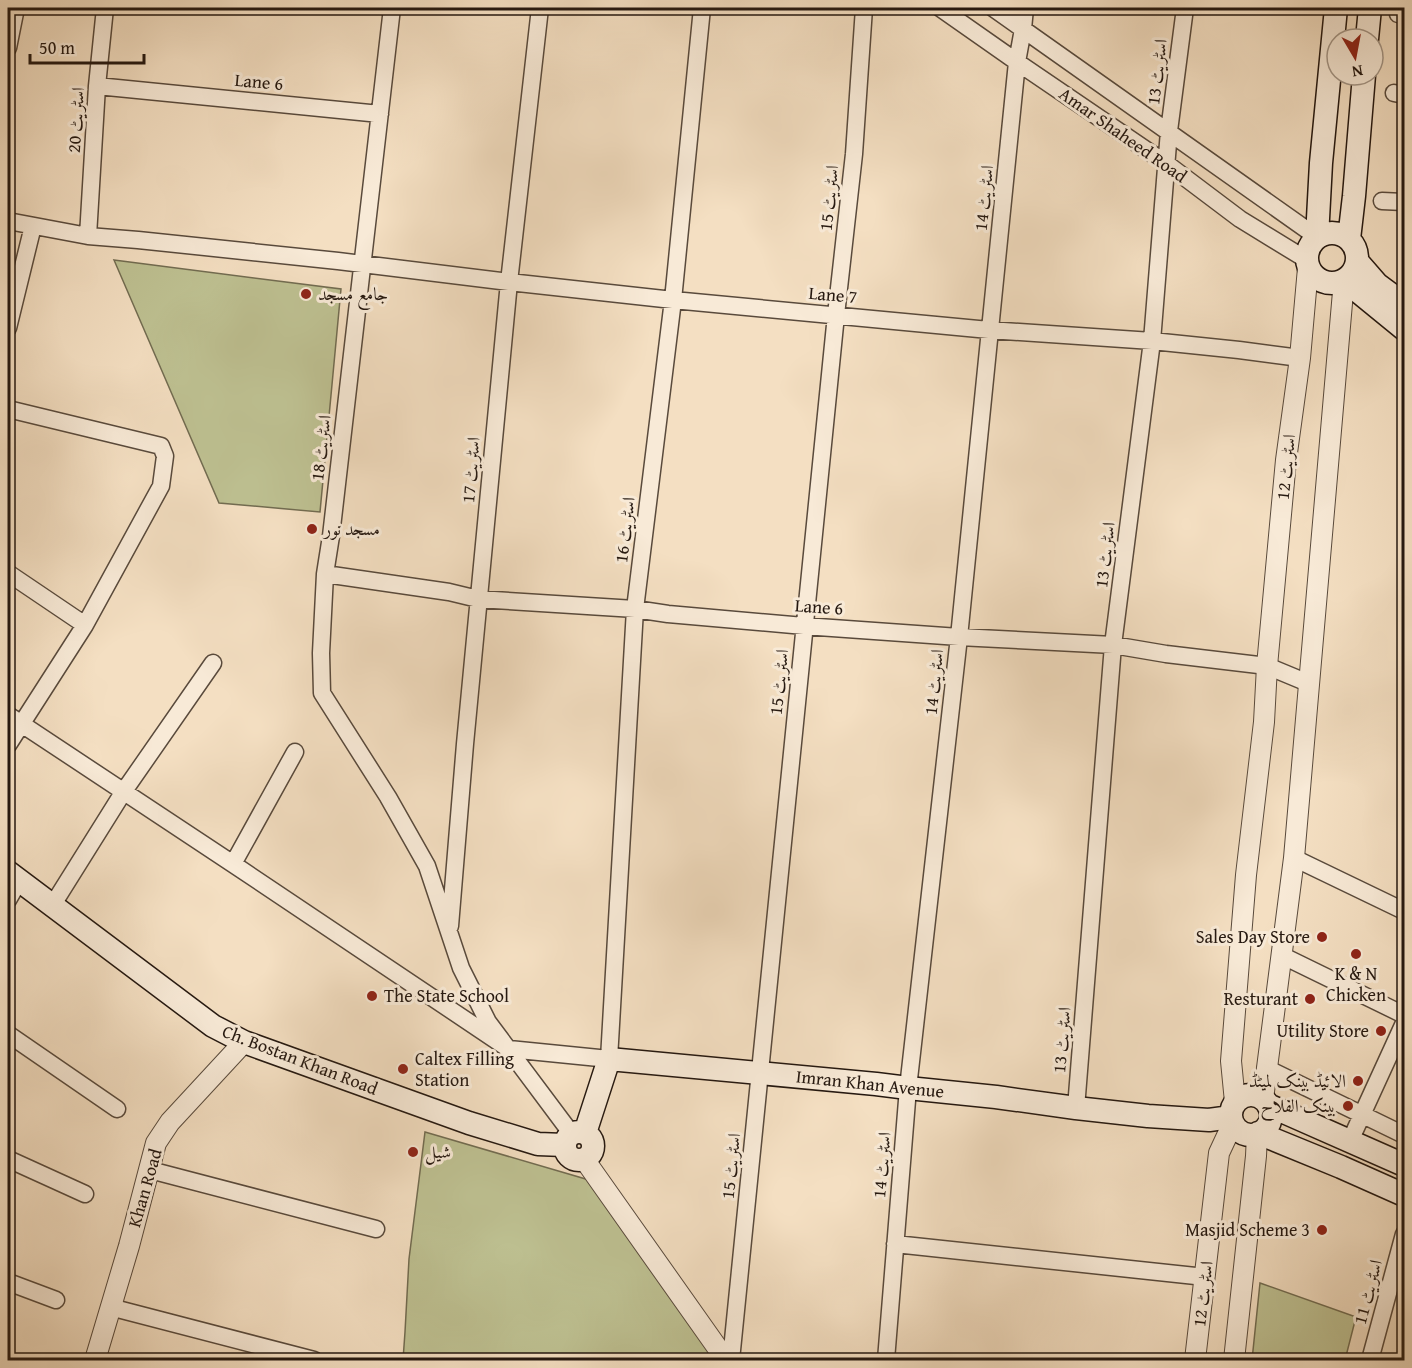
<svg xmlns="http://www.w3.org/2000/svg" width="1412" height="1368" viewBox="0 0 1412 1368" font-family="'Gentium Book Plus',Amiri,serif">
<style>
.green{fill:#bec192;stroke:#726c51;stroke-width:1.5}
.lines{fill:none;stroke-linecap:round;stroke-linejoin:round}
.minor-casing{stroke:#594a3c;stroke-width:19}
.tertiary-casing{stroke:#594a3c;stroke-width:22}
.secondary-casing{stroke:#251810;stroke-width:25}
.minor{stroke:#f8ead7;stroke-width:16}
.tertiary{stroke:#f8ead7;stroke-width:20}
.secondary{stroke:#f8ead7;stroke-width:22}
.poi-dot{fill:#8f2418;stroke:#f8ead7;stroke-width:2}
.labels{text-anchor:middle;stroke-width:6;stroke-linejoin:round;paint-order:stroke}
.street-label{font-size:18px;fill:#251810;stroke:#f8ead7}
.poi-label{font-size:18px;fill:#251810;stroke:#f8ead7;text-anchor:end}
</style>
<rect width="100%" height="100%" fill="#f4dfc2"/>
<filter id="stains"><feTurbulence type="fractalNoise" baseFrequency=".00333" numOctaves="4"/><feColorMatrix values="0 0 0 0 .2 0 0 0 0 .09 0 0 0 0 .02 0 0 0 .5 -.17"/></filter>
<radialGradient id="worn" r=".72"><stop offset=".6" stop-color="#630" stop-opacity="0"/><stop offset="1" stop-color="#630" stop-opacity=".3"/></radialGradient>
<path class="green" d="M114 260 341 289 320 512 219 503Z
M425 1132 589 1180 726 1360H403L405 1332 409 1259Z
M1260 1283 1356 1317 1345 1360H1252Z"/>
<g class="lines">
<defs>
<path id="minor" d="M392 8 331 536 325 574 321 653 322 693 388 797 427 866 461 968 488 1022 571 1133
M940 8 1017 62 1167 164 1240 219 1307 260
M993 8 1317 237
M1398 14 1404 15
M8 48 16 8
M97 86 380 114
M1394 93 1404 95
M1382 201 1404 202
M8 221 88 236 138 240 338 261 509 282 673 300 989 330 1152 341 1239 350 1300 358
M88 236 97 86 105 8
M8 328 33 226
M8 409 161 446 165 456 161 486 85 625 8 745
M8 573 85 625
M325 574 449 592 478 599 635 609 668 614 804 626 959 637 1113 645 1166 654 1267 666 1308 683
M8 715 233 864 509 1049 609 1059 635 609 673 300 702 8
M1294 858 1404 911
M233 864 295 752
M8 900 19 881
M52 906 124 791 213 663
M450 926 465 744 509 282 540 8
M1281 955 1404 1015
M8 1034 117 1109
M1266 1068 1404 1135
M1076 1108 1113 645 1152 341 1169 131 1185 8
M1350 1141 1404 1023
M8 1159 85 1194
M150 1170 376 1229
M895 1244 1205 1277
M8 1282 56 1300
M110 1307 314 1360
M731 1360 836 315 854 154 864 8
M886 1360 908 1088 959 637 1017 62 1023 29 1025 8
M1370 1360 1404 1234"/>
<path id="tertiary" d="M1263 1099 1294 858 1344 280
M1235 1102 1231 1061 1246 875 1264 722 1267 666 1286 460 1300 358 1308 268
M584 1159 726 1360
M95 1360 129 1246 156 1143 170 1122 244 1042
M1195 1360 1219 1153 1233 1123
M1234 1360 1256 1156 1257 1134"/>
<path id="secondary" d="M1367 39 1370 8
M1307 258a25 25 0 1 1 50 0a25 25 0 1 1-50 0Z
M1317 237 1321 163 1336 8
M1349 239 1354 196 1364 75
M1357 261 1377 284 1404 304
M1344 280 1404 329
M8 872 213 1026 244 1042 469 1123 538 1144 564 1145
M1231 1115a20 20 0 1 1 40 0a20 20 0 1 1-40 0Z
M1268 1105 1404 1165
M565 1146a14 14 0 1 1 28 0a14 14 0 1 1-28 0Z
M585 1133 609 1059 876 1084 908 1088 996 1097 1076 1108 1148 1116 1209 1120 1231 1117
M1258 1133 1341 1167 1404 1195"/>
</defs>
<use href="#minor" class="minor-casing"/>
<use href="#tertiary" class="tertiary-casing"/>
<use href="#secondary" class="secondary-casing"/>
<use href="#minor" class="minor"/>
<use href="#tertiary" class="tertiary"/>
<use href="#secondary" class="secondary"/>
</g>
<g class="poi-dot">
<circle cx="306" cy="294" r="6"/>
<circle cx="312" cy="529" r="6"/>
<circle cx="1322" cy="937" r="6"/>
<circle cx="1356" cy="954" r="6"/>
<circle cx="372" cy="996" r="6"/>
<circle cx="1310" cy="999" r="6"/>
<circle cx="1381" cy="1031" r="6"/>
<circle cx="403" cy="1069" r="6"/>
<circle cx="1358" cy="1081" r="6"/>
<circle cx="1348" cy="1106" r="6"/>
<circle cx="413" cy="1152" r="6"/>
<circle cx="1322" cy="1230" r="6"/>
</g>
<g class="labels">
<g class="street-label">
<text transform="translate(1157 72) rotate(-83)" y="6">اسٹریٹ 13</text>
<text transform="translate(259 82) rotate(5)" y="6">Lane 6</text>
<text transform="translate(76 120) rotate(-86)" y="6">اسٹریٹ 20</text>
<text transform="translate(1123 135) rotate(35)" y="6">Amar Shaheed Road</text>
<text transform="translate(829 198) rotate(-84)" y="6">اسٹریٹ 15</text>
<text transform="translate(984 198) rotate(-84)" y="6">اسٹریٹ 14</text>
<text transform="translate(833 295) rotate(5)" y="6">Lane 7</text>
<text transform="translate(321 448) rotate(-83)" y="6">اسٹریٹ 18</text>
<text transform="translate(1286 467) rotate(-84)" y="6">اسٹریٹ 12</text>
<text transform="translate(471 470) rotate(-85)" y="6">اسٹریٹ 17</text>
<text transform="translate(625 530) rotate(-83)" y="6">اسٹریٹ 16</text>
<text transform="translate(1105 555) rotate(-83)" y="6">اسٹریٹ 13</text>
<text transform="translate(819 607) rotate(4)" y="6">Lane 6</text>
<text transform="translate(779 682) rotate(-84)" y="6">اسٹریٹ 15</text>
<text transform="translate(934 682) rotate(-84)" y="6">اسٹریٹ 14</text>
<text transform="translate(1062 1040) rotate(-85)" y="6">اسٹریٹ 13</text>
<text transform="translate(300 1060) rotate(21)" y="6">Ch. Bostan Khan Road</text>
<text transform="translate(870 1084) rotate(6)" y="6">Imran Khan Avenue</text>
<text transform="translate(882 1165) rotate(-85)" y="6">اسٹریٹ 14</text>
<text transform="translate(731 1166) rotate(-84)" y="6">اسٹریٹ 15</text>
<text transform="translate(145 1188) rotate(-74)" y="6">Khan Road</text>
<text transform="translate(1368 1292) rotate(-75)" y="6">اسٹریٹ 11</text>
<text transform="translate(1203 1294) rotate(-83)" y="6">اسٹریٹ 12</text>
</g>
<g class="poi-label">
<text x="318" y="300" text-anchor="start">جامع مسجد</text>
<text x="324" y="535" text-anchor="start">مسجد نور</text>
<text x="1310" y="943">Sales Day Store</text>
<text x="1356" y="980" text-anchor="middle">K &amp; N<tspan x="1356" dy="21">Chicken</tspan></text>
<text x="384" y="1002" text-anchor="start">The State School</text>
<text x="1298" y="1005">Resturant</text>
<text x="1369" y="1037">Utility Store</text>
<text x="415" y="1065" text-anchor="start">Caltex Filling<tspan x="415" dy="21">Station</tspan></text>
<text x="1346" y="1087">الائیڈ بینک لمیٹڈ</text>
<text x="1336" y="1112">بینک الفلاح</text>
<text x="425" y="1158" text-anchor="start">شیل</text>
<text x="1310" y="1236">Masjid Scheme 3</text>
</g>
</g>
<rect width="1412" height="1368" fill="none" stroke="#f4dfc2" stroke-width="30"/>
<rect x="9" y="9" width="1394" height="1350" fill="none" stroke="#251810" stroke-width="3"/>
<rect x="15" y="15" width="1382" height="1338" fill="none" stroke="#251810" stroke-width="1.5"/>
<g transform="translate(1355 57) rotate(170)"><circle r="28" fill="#f8ead7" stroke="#a49687" stroke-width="1.5"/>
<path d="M0-4.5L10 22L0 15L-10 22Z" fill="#8f2418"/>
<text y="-9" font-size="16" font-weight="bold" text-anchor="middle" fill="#251810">N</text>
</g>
<path d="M30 54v9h114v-9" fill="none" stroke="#251810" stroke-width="3"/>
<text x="39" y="54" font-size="18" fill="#251810" stroke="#f8ead7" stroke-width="4.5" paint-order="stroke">50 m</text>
<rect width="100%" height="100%" filter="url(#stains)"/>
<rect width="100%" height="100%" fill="url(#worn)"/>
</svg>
